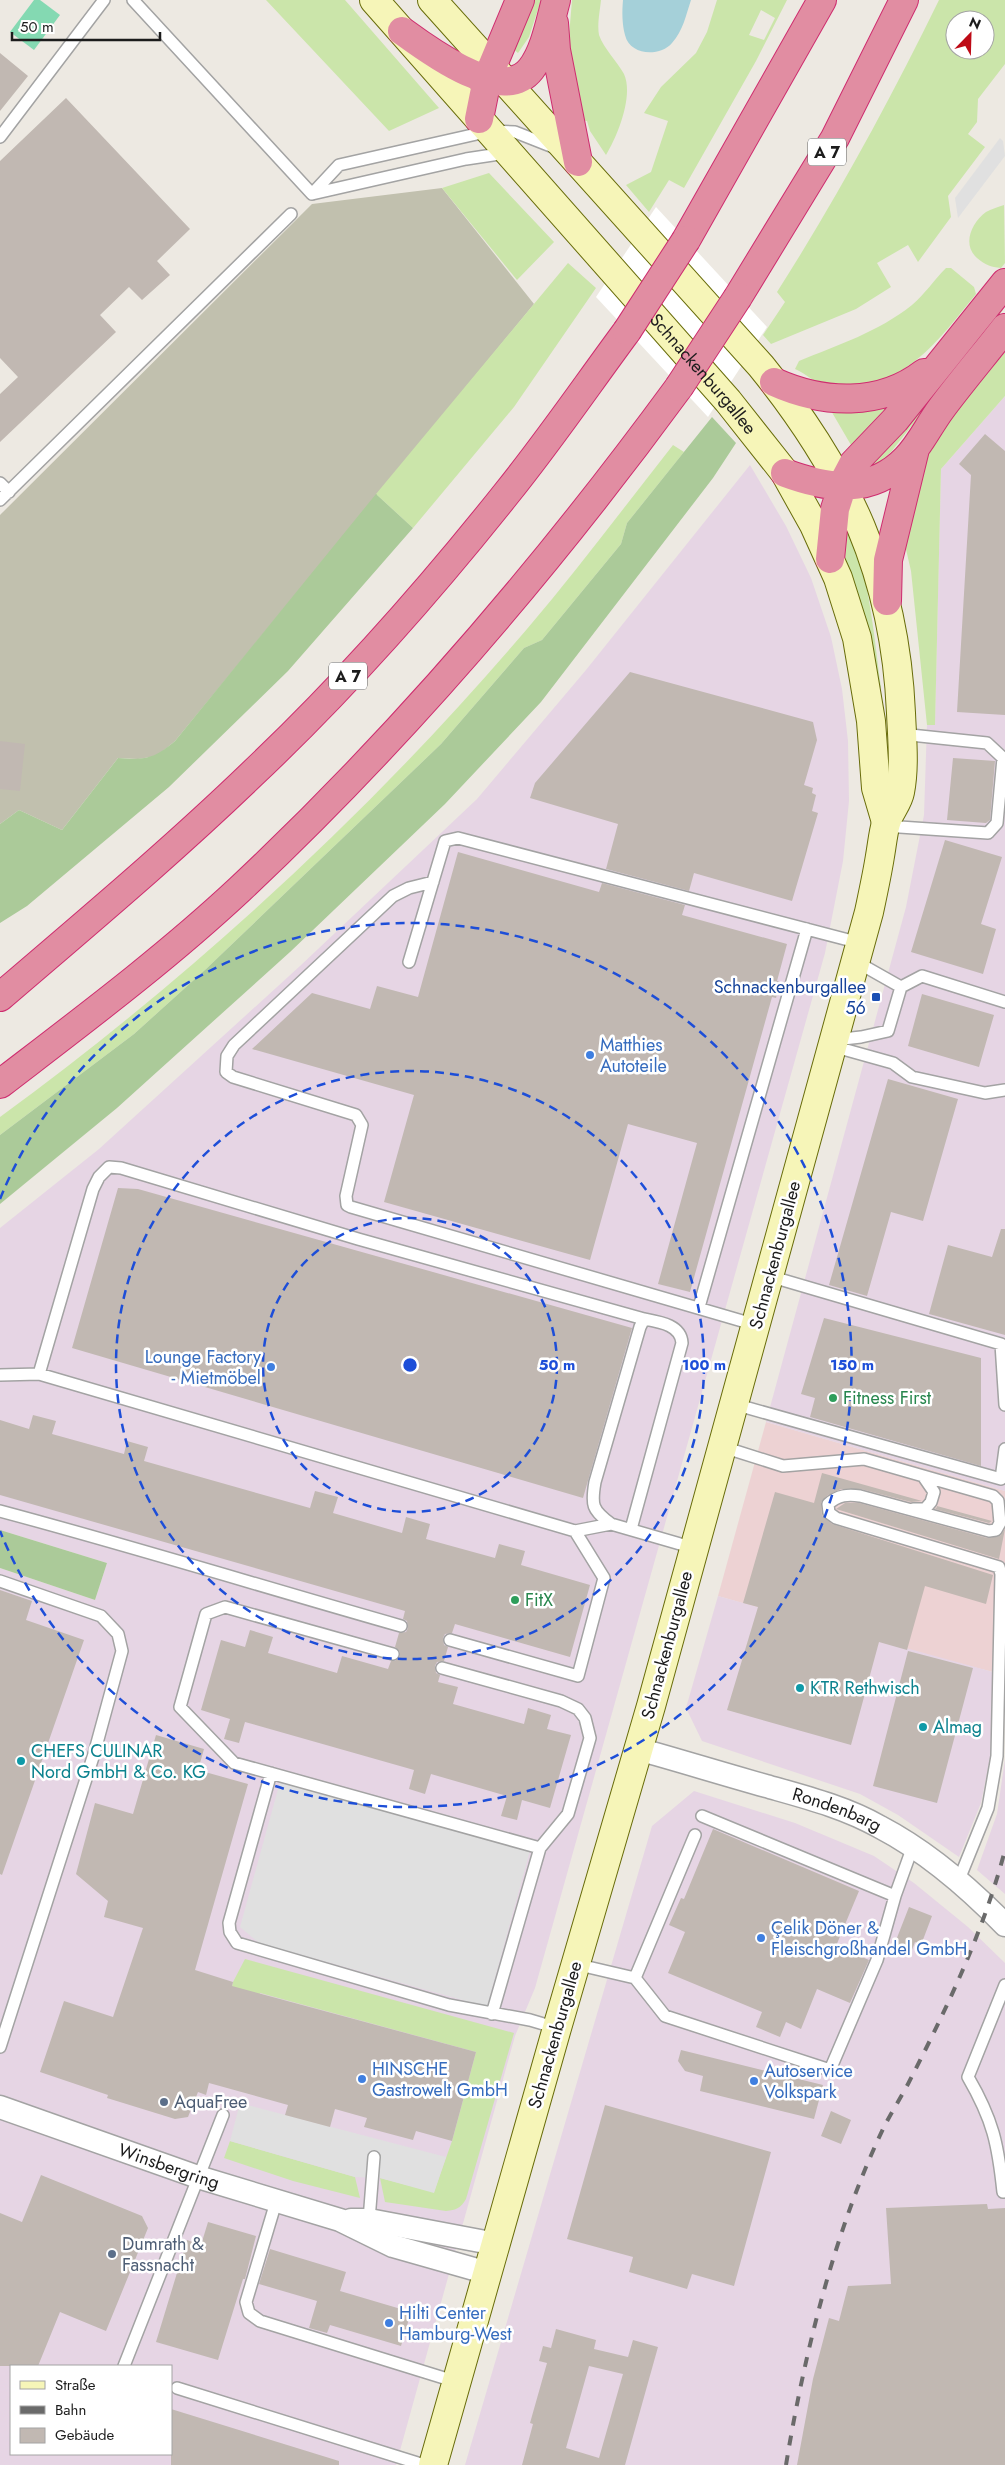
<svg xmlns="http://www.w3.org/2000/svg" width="1005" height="2465" viewBox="0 0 1005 2465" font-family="Jost,sans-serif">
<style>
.commercial{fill:#edd2d3}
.industrial{fill:#e6d5e4;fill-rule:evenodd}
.construction{fill:#c1c0ae}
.grass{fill:#cbe5aa;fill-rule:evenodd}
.forest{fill:#abca99}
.pitch{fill:#84d9b2}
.parking{fill:#e0e0e0}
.water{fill:#a5d0d9}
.pier{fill:#fff}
.building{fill:#c1b8b2;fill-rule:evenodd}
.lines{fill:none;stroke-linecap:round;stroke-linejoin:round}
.service-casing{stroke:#a3a3a3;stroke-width:14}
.minor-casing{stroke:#a3a3a3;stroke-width:25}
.secondary-casing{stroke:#686c0a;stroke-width:30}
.motorway-casing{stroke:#ce2d6f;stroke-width:30}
.service{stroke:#fff;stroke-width:11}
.minor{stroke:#fff;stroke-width:22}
.secondary{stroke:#f6f5b8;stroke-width:28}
.motorway{stroke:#e18da2;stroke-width:28}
.rail{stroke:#6a6a6a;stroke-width:4;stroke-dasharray:10 10;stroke-linecap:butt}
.motorway-bridge-casing{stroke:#ce2d6f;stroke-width:30;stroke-linecap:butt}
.motorway-bridge{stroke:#e18da2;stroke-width:28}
.ring{fill:none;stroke:#1d4ed8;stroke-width:2.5;stroke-dasharray:9 6}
.transit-dot{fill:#1a4fb4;stroke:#fff;stroke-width:2}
.shop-dot{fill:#3f7fe0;stroke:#fff;stroke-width:2}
.leisure-dot{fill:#2e9e5b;stroke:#fff;stroke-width:2}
.culture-dot{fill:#0f9aa8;stroke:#fff;stroke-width:2}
.service-dot{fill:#5c6f8a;stroke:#fff;stroke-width:2}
.labels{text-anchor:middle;stroke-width:5;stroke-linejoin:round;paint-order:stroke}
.shield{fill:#fff;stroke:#606060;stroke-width:1}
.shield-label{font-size:16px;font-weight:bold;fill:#1c1c1c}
.street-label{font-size:18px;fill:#1c1c1c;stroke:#fff}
.transit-label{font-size:18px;fill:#164399;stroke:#fff;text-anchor:end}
.shop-label{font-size:18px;fill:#366cbe;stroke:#fff;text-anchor:start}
.leisure-label{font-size:18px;fill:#27864d;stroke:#fff;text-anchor:start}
.culture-label{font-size:18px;fill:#0d838f;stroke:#fff;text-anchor:start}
.service-label{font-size:18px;fill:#4e5e75;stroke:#fff;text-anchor:start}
.centre{fill:#1d4ed8;stroke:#fff;stroke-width:2.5}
.ring-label{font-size:15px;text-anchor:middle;font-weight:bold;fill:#1d4ed8;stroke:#fff;stroke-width:5;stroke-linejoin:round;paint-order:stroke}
</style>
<rect width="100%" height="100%" fill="#ede9e2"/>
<path class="commercial" d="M766 1422 1005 1491V1672H993L907 1650 718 1596Z"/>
<path class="industrial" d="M1005 396V1491L766 1422 906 907 924 815 927 725 935 724 941 469Z
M750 465 786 526 811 578 831 637 842 689 848 741 849 801 843 861 825 953 535 1988 515 2036 396 2465H0V1568L95 1600 107 1563 0 1530V1228L99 1149 300 966 477 799 586 670ZM11 2366H171V2454H11Z
M718 1596 993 1672 991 1753 981 1803 959 1857 898 1815 860 1794 702 1741 686 1708Z
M1005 1759V1894L977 1870 997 1814Z
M694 1791 795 1823 874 1856 914 1883 968 1927 1005 1963V2465H465L652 1826Z"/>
<path class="construction" d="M442 188 534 304 175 741 157 756 138 759 118 758 62 830 19 810 0 824V515L312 204Z"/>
<path class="grass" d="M266 0H345L439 108 389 131Z
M533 0H541L529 37 518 53 512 48Z
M572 0H601C600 10 597 25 599 35 604 49 617 61 624 74 634 96 617 137 606 155L590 131 587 121 578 120 567 60Z
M717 0H787L756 61 684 188 669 180 649 212 626 185 651 172 668 121 644 113 661 87 696 53 707 32ZM761 10 775 18 764 40 749 35Z
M939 0H1005V64L978 99 977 122 968 134 985 147 948 196 951 217 918 262 908 245 877 263 891 287 856 309 771 344 763 335 785 302 777 292C837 198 890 100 939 0ZM955 20H985V50H955Z
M489 173 554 242 517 280 442 188Z
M1004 205 1005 263 1001 268C990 267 986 265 977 258 962 245 971 223 986 212 991 209 998 207 1004 205Z
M568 263 596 288 514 407 413 528 376 494Z
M946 268H951L974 287 976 294C941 337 907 387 846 385 837 384 823 385 815 381 808 377 804 373 795 369L799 361C838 345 878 332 912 305 925 294 934 280 946 268Z
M999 307 1003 310 891 452 867 473 864 468Z
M1005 352V396L941 469 935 725H927L911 571 905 545 925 459 950 419Z
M889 405 851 445 830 409Z
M673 445 684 452 627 523 621 544 542 640 524 648 441 744 206 969 134 1034 0 1135V1117C193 976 372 811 527 629 578 569 625 506 673 445Z
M845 521C870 573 873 631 881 687L879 689 848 574 841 533Z
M245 1959 514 2033 466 2199C461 2208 456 2210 446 2211L385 2202 380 2178 434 2192 452 2141 476 2052 260 1993 248 2036 222 2029 233 1982Z
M230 2141 355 2177 360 2198 293 2181 224 2158Z"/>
<path class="forest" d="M712 417 736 443 713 478 541 702 445 804 290 952 117 1108 0 1204V1135L134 1034 206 969 441 744 524 648 542 640 621 544 627 523Z
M376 494 413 528 288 671 169 787 27 906 0 923V824L19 810 62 830 118 758C145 760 154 759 175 741Z
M0 1530 107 1563 95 1600 0 1568Z"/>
<path class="pitch" d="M34 0H40L60 15 34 50 10 32Z"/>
<path class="parking" d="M1000 138 1003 141 1005 156 958 218 955 198Z
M280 1782 530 1851 487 2007 259 1943 240 1927Z
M240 2103 446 2157 434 2193 380 2178 355 2177 230 2141Z"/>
<path class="water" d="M623 0H691C686 15 683 31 672 43 660 57 630 56 625 35 622 24 622 11 623 0Z"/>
<path class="pier" d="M656 207 767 327 708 417 596 297Z"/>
<path class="building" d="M0 53 28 76 0 111Z
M66 98 190 229 157 261 170 275 142 300 129 287 100 315 116 332 0 442V394L18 377 0 358V161Z
M985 434 1005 451V715L957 712 971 475 959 464Z
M630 672 813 722 817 740 804 785 813 788 812 793 816 795 812 811 818 813 792 901 694 873 689 891 606 869 618 824 530 798 535 783Z
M0 741 25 744 20 791 0 789Z
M953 758 995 761 990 820 986 823 947 820Z
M945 840 1002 857 981 924 996 929 983 974 911 952Z
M458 852 599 892 602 883 685 905 682 915 787 944 777 981 780 982 776 998 772 997 690 1292 658 1284 697 1143 628 1124 590 1260 384 1202 414 1095 252 1049 312 993 370 1009 377 986 418 997Z
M922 994 994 1015 979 1067 908 1046Z
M888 1079 958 1099 923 1221 891 1212 867 1296 829 1285Z
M118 1188 138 1189 632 1328 583 1498 72 1348Z
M1001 1229H1005V1335L929 1314 948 1245 992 1257Z
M824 1318 981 1358V1466L810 1417 815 1398 801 1394Z
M33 1415 56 1421 52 1434 124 1454 127 1441 148 1447 144 1461 310 1508 315 1491 338 1497 333 1513 402 1533 406 1517 430 1524 426 1539 495 1558 499 1544 525 1551 521 1565 590 1585 570 1657 455 1624 452 1633 445 1634 443 1638 444 1645 448 1647 444 1661 437 1662 435 1666 436 1673 440 1675 438 1682 458 1687 453 1704 524 1724 528 1708 551 1715 547 1729 571 1735 550 1808 522 1800 517 1820 501 1816 507 1796 431 1774 425 1794 409 1789 414 1770 245 1722 239 1743 224 1739 230 1719 201 1710 221 1640 245 1647 250 1630 273 1637 268 1653 337 1673 342 1656 388 1669 391 1661H395L400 1656V1652L395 1647 399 1633 406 1632 408 1628 407 1621 403 1619 405 1611 0 1495V1420L29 1429Z
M822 1473 922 1501 911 1502 861 1489H841L828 1495 821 1502 822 1516 832 1524 993 1575 986 1604 925 1586 907 1650 879 1642 851 1745 727 1710 758 1607 743 1603 775 1492 814 1503Z
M845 1503H859L987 1538 1000 1536 1005 1529 999 1559 836 1509Z
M937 1507V1506L992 1521 989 1523 935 1509Z
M0 1590 32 1601 26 1620 84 1640 2 1875 0 1874Z
M908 1651 973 1668 937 1803 873 1786Z
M156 1735 204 1749 198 1770 248 1784 195 1970 233 1982 232 1986 476 2052 452 2141 416 2131 413 2140 364 2127 367 2118 335 2109 330 2127 285 2115 288 2105 209 2083 206 2095 198 2092 188 2117 175 2119 107 2098 108 2095 40 2072 64 2001 113 2017 143 1928 104 1917 108 1901 76 1874 95 1803 133 1814Z
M713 1829 859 1891 836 1946 869 1960 850 2003 817 1989 801 2029 786 2022 780 2037 756 2027 762 2012 668 1973 685 1932 669 1925 681 1898 684 1899Z
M909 1907 932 1916 921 1945 915 1942 910 1955 893 1948Z
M681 2050 823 2085 814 2119 700 2091 703 2076 685 2071 678 2061Z
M605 2105 771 2152 734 2286 692 2274 687 2289 629 2272 633 2257 567 2239Z
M831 2111 851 2120 841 2144 821 2136Z
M41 2175 142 2216 148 2228 106 2331 60 2312 38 2366H0V2213L22 2222Z
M987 2204 988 2209 1005 2208V2465H797L813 2379 829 2318 839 2321 848 2286 891 2284 886 2208Z
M208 2222 256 2236 245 2279H243L218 2360 156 2342 187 2240 201 2245Z
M270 2249 346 2272 340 2291 411 2312 401 2346 330 2325 327 2333 309 2328 317 2301 259 2284Z
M556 2329 596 2340 594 2349 628 2357 633 2340 658 2347 625 2465H522L533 2424 530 2423 547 2363 539 2361 543 2346 551 2348ZM589 2366 623 2374 599 2458 566 2448Z
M171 2409 339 2461V2465H171Z"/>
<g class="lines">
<defs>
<path id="service" d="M133 0 312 194
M0 137 104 0
M312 194 339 165 490 131 515 132 553 147
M312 194 466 159 506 153
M0 483 9 492
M0 500 291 214
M885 826 988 833 997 823 1003 758 987 743 901 734
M433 882 409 888 393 896 234 1045 227 1056 226 1072 233 1077 356 1115 362 1125 346 1196 347 1205 351 1207 756 1325
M409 962 445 841 458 838 860 943
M901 987 922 976 1005 1002
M834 1040 861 1037 888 1031 901 987 855 961
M832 1046 893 1063 912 1077 985 1093 1005 1090
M769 1276 1001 1344 1005 1405
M699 1307 807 929
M39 1374 93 1189 99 1177 109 1167 121 1168 358 1239 644 1319
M0 1375 39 1374 575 1531 611 1524 694 1548
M734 1404 1001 1479 1005 1449
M723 1447 783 1466 864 1459 993 1496 998 1501 1000 1523 996 1530 989 1531 860 1496C848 1494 838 1495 828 1504L829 1513 836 1518 999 1567 1001 1574 997 1756 988 1808 958 1882
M913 1509H925L931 1502 934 1492 923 1476
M0 1511C135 1547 267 1588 401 1626
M611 1524C592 1510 591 1505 595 1482L640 1327 644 1319C660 1322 681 1325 682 1343L631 1529
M0 1581 101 1616 118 1634 122 1651 94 1754 0 2047
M450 1640 578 1676 604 1578 575 1531
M393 1654 225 1607 206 1614 180 1707 234 1763 540 1848 492 2014
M442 1668 561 1701 578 1709 585 1718 590 1738 568 1814 540 1848
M271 1773 229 1923 230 1932 237 1943 449 2005 530 2020 557 2028
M702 1816 895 1896
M575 1964 635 1978 695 1835
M635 1978 665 2016 830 2070 877 1960 895 1896 913 1846
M1003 2192C998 2144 993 2120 968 2077L1005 1985
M276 2202 246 2302 249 2313 260 2321 457 2382
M369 2220 374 2157
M124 2366 223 2115
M177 2388 424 2465"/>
<g id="minor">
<path id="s1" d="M638 1749C681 1761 723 1774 766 1786 805 1797 845 1807 880 1827 926 1851 969 1888 1005 1925"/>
<path id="s2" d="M0 2107 198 2177 340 2220 393 2246 488 2273"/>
<path d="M351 2220H369L496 2244"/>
</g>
<g id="secondary">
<path id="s3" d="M374 0 728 401 785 473 814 525 838 578 857 638 871 721 876 788 886 822"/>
<path d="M432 0 761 366C847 472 895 574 901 713 902 738 905 767 900 792 898 803 889 812 886 823 883 833 882 845 880 856 877 875 873 893 869 912L651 1706 557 2028 433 2465"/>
</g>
<path id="motorway" d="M554 23 556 50 578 162
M402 31C428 50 502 106 531 69 545 51 550 22 556 0
M479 119 487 79 520 0
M686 240 822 0
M738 297 835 138 904 0
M774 382C823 404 880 407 924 373
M785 473C828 489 871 495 906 459 920 445 929 425 941 409 961 382 984 355 1005 328
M830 559 835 509 844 481 853 464 895 420 1005 283
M887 601 888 560 915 449
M0 997C85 924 171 852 252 774 343 688 428 592 506 494 549 441 587 385 627 331
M0 1084C82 1021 165 959 240 889 403 736 547 567 679 387"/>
</defs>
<use href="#service" class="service-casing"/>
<use href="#minor" class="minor-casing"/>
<use href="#secondary" class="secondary-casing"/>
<use href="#motorway" class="motorway-casing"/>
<use href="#service" class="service"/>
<use href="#minor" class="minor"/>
<use href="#secondary" class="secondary"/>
<use href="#motorway" class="motorway"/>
<path class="rail" d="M786 2465C804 2355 835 2228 884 2127 891 2113 900 2099 908 2084 946 2010 984 1931 1005 1850"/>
<defs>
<path id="motorway-bridge" d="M627 331 686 240
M679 387 738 297"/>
</defs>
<use href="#motorway-bridge" class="motorway-bridge-casing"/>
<use href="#motorway-bridge" class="motorway-bridge"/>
</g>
<g class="ring">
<circle cx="410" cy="1365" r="147"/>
<circle cx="410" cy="1365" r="294"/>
<path d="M0 1199A442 442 0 1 1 0 1531"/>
</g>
<rect class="transit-dot" x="871" y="992" width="10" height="10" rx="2.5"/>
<g class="shop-dot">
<circle cx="590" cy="1055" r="5"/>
<circle cx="271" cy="1367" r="5"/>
<circle cx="761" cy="1938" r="5"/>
<circle cx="362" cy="2079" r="5"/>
<circle cx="754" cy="2081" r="5"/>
<circle cx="389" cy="2323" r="5"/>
</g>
<g class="leisure-dot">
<circle cx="833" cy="1398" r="5"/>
<circle cx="515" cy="1600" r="5"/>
</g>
<g class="culture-dot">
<circle cx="800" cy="1688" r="5"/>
<circle cx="923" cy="1727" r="5"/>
<circle cx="21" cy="1761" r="5"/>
</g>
<g class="service-dot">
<circle cx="164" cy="2102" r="5"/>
<circle cx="112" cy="2254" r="5"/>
</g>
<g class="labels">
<g class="shield">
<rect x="808" y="138.5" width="38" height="27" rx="4"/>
<rect x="329" y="662.5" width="38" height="27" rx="4"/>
</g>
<g class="shield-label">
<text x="827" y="158">A 7</text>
<text x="348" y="682">A 7</text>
</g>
<g class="street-label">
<text dy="6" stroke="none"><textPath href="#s3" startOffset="498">Schnackenburgallee</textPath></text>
<text transform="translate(775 1255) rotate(-75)" y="6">Schnackenburgallee</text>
<text transform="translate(667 1645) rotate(-75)" y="6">Schnackenburgallee</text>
<text dy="6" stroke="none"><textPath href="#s1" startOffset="208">Rondenbarg</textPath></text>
<text transform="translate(555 2035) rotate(-74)" y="6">Schnackenburgallee</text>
<text dy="6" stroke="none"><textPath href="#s2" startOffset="179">Winsbergring</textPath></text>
</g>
<g class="transit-label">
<text x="866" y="993">Schnackenburgallee<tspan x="866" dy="21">56</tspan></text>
</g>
<g class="shop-label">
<text x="600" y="1051">Matthies<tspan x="600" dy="21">Autoteile</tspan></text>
<text x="261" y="1363" text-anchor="end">Lounge Factory<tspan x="261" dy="21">- Mietmöbel</tspan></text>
<text x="771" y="1934">Çelik Döner &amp;<tspan x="771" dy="21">Fleischgroßhandel GmbH</tspan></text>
<text x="372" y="2075">HINSCHE<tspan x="372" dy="21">Gastrowelt GmbH</tspan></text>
<text x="764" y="2077">Autoservice<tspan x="764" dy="21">Volkspark</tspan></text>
<text x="399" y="2319">Hilti Center<tspan x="399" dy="21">Hamburg-West</tspan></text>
</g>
<g class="leisure-label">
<text x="843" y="1404">Fitness First</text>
<text x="525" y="1606">FitX</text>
</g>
<g class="culture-label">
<text x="810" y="1694">KTR Rethwisch</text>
<text x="933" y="1733">Almag</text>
<text x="31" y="1757">CHEFS CULINAR<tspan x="31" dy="21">Nord GmbH &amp; Co. KG</tspan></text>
</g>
<g class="service-label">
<text x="174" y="2108">AquaFree</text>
<text x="122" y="2250">Dumrath &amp;<tspan x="122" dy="21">Fassnacht</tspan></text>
</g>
</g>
<circle cx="410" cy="1365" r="8" class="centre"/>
<g class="ring-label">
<text x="557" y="1370">50 m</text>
<text x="704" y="1370">100 m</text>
<text x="852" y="1370">150 m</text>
</g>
<rect x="10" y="2365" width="162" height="90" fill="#ffffff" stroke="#a4a4a4"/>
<rect x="20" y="2381" width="25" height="8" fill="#f6f5b8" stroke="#a4a4a4"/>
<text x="55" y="2390" font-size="15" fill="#1c1c1c">Straße</text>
<rect x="20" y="2406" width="25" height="8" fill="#6a6a6a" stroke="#a4a4a4"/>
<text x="55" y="2415" font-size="15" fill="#1c1c1c">Bahn</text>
<rect x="20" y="2428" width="25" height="15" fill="#c1b8b2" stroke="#a4a4a4"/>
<text x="55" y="2440" font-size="15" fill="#1c1c1c">Gebäude</text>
<g transform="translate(970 35) rotate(23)"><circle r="24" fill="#ffffff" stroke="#a4a4a4"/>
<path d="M0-4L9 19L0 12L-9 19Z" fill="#be0a16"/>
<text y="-8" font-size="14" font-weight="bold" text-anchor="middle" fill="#1c1c1c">N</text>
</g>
<path d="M12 32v8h148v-8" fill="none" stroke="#1c1c1c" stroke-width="2.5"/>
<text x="20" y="32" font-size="15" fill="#1c1c1c" stroke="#ffffff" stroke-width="4" paint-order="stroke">50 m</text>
</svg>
